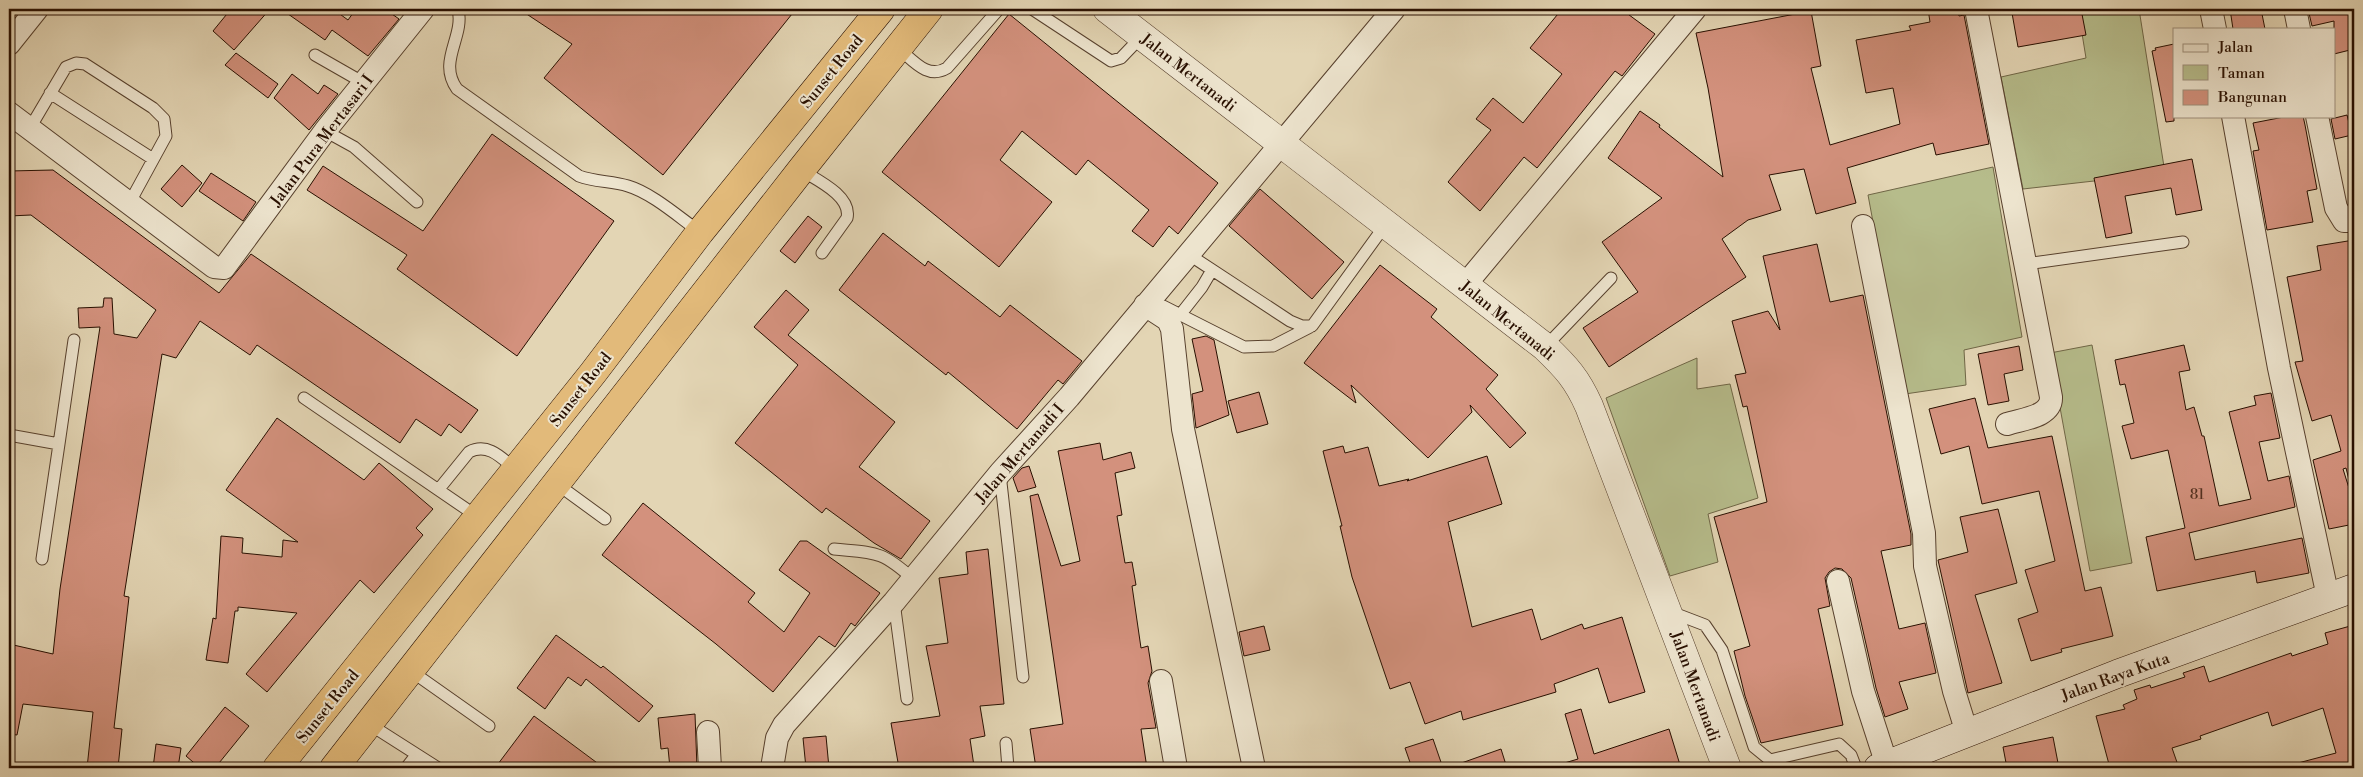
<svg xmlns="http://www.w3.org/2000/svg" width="2363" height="777" viewBox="0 0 2363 777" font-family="'Libre Bodoni',serif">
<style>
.green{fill:#b6bc8b;stroke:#6f6646}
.building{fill:#d3917d;stroke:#280f00}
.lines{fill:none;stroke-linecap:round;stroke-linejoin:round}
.service-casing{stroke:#57402d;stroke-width:13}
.minor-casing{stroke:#57402d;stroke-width:24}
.tertiary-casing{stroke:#57402d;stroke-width:29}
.secondary-casing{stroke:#280f00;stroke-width:29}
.trunk-casing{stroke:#280f00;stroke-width:29}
.service{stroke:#ede4ce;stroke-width:11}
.minor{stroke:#ede4ce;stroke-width:22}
.tertiary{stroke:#ede4ce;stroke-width:28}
.secondary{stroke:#ede4ce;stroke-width:28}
.trunk{stroke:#e2ba7a;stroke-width:28}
.labels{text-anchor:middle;stroke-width:4;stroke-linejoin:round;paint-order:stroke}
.number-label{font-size:14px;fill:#53301f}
.street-label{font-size:16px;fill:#280f00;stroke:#ede4ce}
</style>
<rect width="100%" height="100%" fill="#e3d5b4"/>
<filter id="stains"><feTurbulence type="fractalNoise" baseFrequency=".004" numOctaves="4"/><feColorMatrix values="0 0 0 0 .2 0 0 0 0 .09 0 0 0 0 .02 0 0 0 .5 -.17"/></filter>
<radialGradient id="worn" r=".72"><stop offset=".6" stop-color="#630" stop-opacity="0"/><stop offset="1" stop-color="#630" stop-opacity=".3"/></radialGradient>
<path class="green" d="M2078 9H2139L2165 173 2023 189 2001 77 2086 58Z
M1993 167 2022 337 1964 350 1966 385 1905 394 1868 195Z
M2092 345 2132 563 2090 571 2050 353Z
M1697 358V389L1730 384 1758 498 1708 514 1718 562 1670 576 1606 398Z"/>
<path class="building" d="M231 9H270L234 50 213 31Z
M281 9H333L348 20 356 9H385L399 19 368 56 332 30 325 40Z
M519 9H796L663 175 544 78 572 44Z
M1562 9H1621L1655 34 1622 76 1615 71 1537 168 1524 157 1480 211 1448 182 1491 130 1476 119 1493 98 1523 123 1562 74 1530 48Z
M1928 9H1957L1959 16 1964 15 1989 144 1936 155 1933 143 1847 168 1856 203 1816 214 1804 169 1769 175 1781 210 1748 220 1722 239 1746 277 1609 367 1583 328 1638 292 1602 242 1662 198 1608 158 1640 111 1660 125 1659 127 1723 177 1708 88 1696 33 1811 11 1821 66 1811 68 1830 145 1900 124 1893 88 1866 93 1856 40 1911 30 1909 26 1930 22Z
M2035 9H2081L2086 35 2018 47 2012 13Z
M2230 9H2261L2265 29H2233Z
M2308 9H2354V49L2334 54V21L2312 26Z
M1009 14 1218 183 1178 234 1169 226 1153 247 1132 231 1149 210 1088 160 1076 175 1022 131 1000 160 1052 202 999 267 882 172Z
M2174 44V121L2166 122 2152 51 2156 50 2155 48Z
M236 53 278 84 268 98 225 65Z
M292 74 318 94 324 85 338 94 309 130 274 98Z
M2347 115 2352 135 2335 139 2331 119Z
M2289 116H2303L2305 125 2317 189 2307 191 2313 222 2267 230 2253 151 2259 150 2253 123Z
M492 134 614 221 517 356 397 269 407 255 307 190 323 166 423 231Z
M2192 159 2202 210 2176 215 2171 188 2125 196 2132 233 2106 238 2094 178Z
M182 165 202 183 182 207 161 189Z
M53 170 219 293 251 254 478 410 461 433 449 424 441 436 416 419 400 443 257 345 250 355 200 321 176 358 162 354 124 596 129 597 114 728 122 729 118 768H87L93 712 23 704 17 735 9 734V644L53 654 60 589 100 327 79 328 78 308 103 307 104 298H112L114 334 137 338 156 310 31 215 9 216V171Z
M211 173 256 202 243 221 199 191Z
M1260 189 1344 262 1312 299 1229 226Z
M808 216 822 227 795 263 780 251Z
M883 233 925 266 928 261 1000 317 1010 305 1082 361 1063 384 1058 380 1017 429 948 372 946 375 839 290Z
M2354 240V480H2349L2346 468 2343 469 2354 504V524L2329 529 2313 460 2341 451 2331 415 2312 421 2295 362 2303 361 2287 277 2321 270 2317 246Z
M1817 244 1830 302 1863 295 1911 534V545L1881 551 1899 629 1925 623 1936 673 1899 682 1908 709 1885 717 1876 688 1851 578 1842 569 1835 568 1829 572 1825 578 1830 606 1818 609 1843 725 1761 743 1745 696 1734 651 1750 646 1714 517 1767 502 1747 406 1743 407 1735 375 1746 373 1732 321 1768 311 1780 330 1763 256Z
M1380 265 1437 309 1431 317 1498 375 1486 389 1526 433 1510 448 1470 405 1472 412 1428 458 1351 385 1356 403 1304 363Z
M786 290 809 310 788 335 895 422 859 467 930 521 901 559 874 543 826 508 822 513 735 443 798 365 754 327Z
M1206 336 1214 340 1229 415 1196 428 1192 394 1203 391 1192 339Z
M2184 345 2190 370 2179 372 2186 410 2194 407 2202 436H2204L2219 506 2251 499 2229 412 2256 405 2254 396 2271 393 2280 438 2259 442 2268 481 2289 476 2295 507 2189 533 2195 560 2302 538 2309 573 2257 583 2255 571 2157 591 2146 537 2185 528 2168 450 2131 459 2122 426 2134 423 2125 384 2120 385 2115 360Z
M2019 346 2023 370 2004 374 2009 401 1988 405 1978 354Z
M1259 392 1268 424 1237 433 1228 401Z
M1975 398 1988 448 2052 436 2085 591 2101 587 2113 636 2061 649 2062 652 2031 661 2018 619 2038 612 2025 570 2055 561 2039 491 1982 504 1969 446 1941 454 1929 409Z
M277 418 364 480 379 463 433 509 416 528 423 535 374 593 360 580 267 692 246 674 297 613 238 607V611H235L228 663 206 660 213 618 216 619 221 536 243 538 242 553 282 557 283 540 298 542 226 490Z
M1100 443 1103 460 1131 452 1135 468 1115 473 1122 515 1117 516 1125 563 1132 562 1136 585 1132 586 1141 648 1148 646 1152 671 1148 683 1156 728 1141 729 1147 768H1036L1030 729 1063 724 1030 496 1038 494 1061 566 1080 561 1058 451Z
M1343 446 1345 453 1368 447 1379 486 1409 479 1407 481 1487 456 1502 504 1448 522 1472 627 1532 609 1541 640 1582 624 1584 629 1622 617 1645 692 1609 703 1598 668 1554 684 1556 692 1463 720 1461 711 1425 724 1410 682 1390 689 1352 577 1340 526H1342L1323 451Z
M1029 466 1036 487 1018 492 1013 478 1022 468Z
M643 503 755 593 748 602 784 632 810 593 779 570 800 541H807L880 593 855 626 851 623 835 647 819 636 773 692 716 644 602 555Z
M1998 509 2017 583 1975 595 2002 683 1968 693 1938 560 1968 552 1960 517Z
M988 549 1004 704 980 706 985 736 970 739 974 766 959 768H899L891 723 940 716 926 646 948 643 939 578 968 574 966 552Z
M2354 625V768H2299L2298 763 2336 753 2323 708 2272 726 2268 712 2200 736 2201 739 2172 748 2179 768H2110L2096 716 2125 709 2123 705 2137 699 2134 690 2150 685 2151 688 2185 677 2183 673 2204 666 2209 682 2291 653 2292 656 2328 644 2325 633Z
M1264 626 1270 650 1244 656 1239 632Z
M556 635 601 668 603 666 653 706 639 722 586 679 581 686 568 677 545 709 517 688Z
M225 707 249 726 215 768H200L186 756Z
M1581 709 1594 754 1669 729 1681 768H1562L1561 764 1578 759 1565 714Z
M695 714 697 768H670L668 748 661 749 658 718Z
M534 716 604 768H495Z
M826 736 829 768H806L803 738Z
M2053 737 2059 768H2007L2003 747Z
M1433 739 1443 768H1412L1405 748Z
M156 744 181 748 178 768H153Z
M1501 749 1507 768H1453V766Z"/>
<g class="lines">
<defs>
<path id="service" d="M458 9C465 37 437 61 457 89L579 176C595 182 612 181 628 186 652 193 680 218 700 232
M1032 9 1111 61 1121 58 1142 36
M898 48C913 60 927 80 947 68L999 9
M315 55 364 83
M50 93 153 159
M30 128 66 67 76 63 85 64 153 108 164 119 166 136 130 202
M325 131 354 147 417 202
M801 170C817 180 852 196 847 218L822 253
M1188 254 1290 321 1302 326H1312L1386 224
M2026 264 2183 242
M1163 306 1244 347 1273 346 1310 327
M1180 315 1202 287 1212 270
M1545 347 1611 278
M304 398 478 517
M9 435 59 444 42 559
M59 444 74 340
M1000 474 1023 677
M557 484 605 519
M439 489 469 452C488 442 502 458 516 470
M834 549C875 553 881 550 913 579
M894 602 907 699
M1671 612 1705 625 1722 650 1754 747 1770 760 1839 744 1851 755 1856 768
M411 671 489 726
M369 724 438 768
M1006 743 1008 768
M406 768 416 755"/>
<path id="minor" d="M1976 9 2051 397C2052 417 2022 419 2007 424
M2211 9 2215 29
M2295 9 2299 29
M9 44 37 9
M9 113 214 267 224 268 325 131 423 9
M2233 116 2279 368 2328 597
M2317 116 2336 208 2344 221H2354
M1863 226 1924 533 1925 566 1954 691 1967 733
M1465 285 1695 9
M1145 305 1168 320 1172 329 1183 429 1254 768
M1838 581 1863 691 1887 765
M1161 681 1176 768
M708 732 710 768
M772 768 777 738 784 725 894 602 1000 473 1069 397 1394 9"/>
<path id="tertiary" d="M1107 9 1545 347C1566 367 1577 379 1589 406L1727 768"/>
<path id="secondary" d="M1878 768 2117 674 2354 588"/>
<path id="trunk" d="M277 768 593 373 700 232 881 9
M334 768 801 170 929 9"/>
</defs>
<use href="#service" class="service-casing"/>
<use href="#minor" class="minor-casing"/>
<use href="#tertiary" class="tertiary-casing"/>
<use href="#secondary" class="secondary-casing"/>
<use href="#trunk" class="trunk-casing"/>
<use href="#service" class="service"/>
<use href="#minor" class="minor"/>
<use href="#tertiary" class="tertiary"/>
<use href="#secondary" class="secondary"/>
<use href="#trunk" class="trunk"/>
</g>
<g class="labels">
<g class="number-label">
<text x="2197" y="499">81</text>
</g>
<g class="street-label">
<text transform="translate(831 71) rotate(-51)" y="6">Sunset Road</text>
<text transform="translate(1189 72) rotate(38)" y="6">Jalan Mertanadi</text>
<text transform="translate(321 140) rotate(-53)" y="6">Jalan Pura Mertasari I</text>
<text transform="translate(1508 320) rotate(39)" y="6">Jalan Mertanadi</text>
<text transform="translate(580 389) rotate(-52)" y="6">Sunset Road</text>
<text transform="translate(1019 453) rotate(-49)" y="6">Jalan Mertanadi I</text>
<text transform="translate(2115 676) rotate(-20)" y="6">Jalan Raya Kuta</text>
<text transform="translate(1696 686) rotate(70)" y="6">Jalan Mertanadi</text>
<text transform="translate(327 706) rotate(-51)" y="6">Sunset Road</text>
</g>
</g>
<rect width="2363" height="777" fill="none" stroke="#e3d5b4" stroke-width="30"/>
<rect x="10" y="10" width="2343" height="757" fill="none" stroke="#280f00" stroke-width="2.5"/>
<rect x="15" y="15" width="2333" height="747" fill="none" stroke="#280f00"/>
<rect x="2173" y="28" width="162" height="90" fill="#ede4ce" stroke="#9e8f7c"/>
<rect x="2183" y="44" width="25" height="8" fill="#ede4ce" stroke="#9e8f7c"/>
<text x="2218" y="52" font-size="15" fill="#280f00">Jalan</text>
<rect x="2183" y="65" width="25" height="15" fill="#b6bc8b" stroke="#9e8f7c"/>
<text x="2218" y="78" font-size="15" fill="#280f00">Taman</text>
<rect x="2183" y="90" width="25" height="15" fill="#d3917d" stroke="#9e8f7c"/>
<text x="2218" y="102" font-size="15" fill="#280f00">Bangunan</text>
<rect width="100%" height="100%" filter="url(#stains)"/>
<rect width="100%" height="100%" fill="url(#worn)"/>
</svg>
